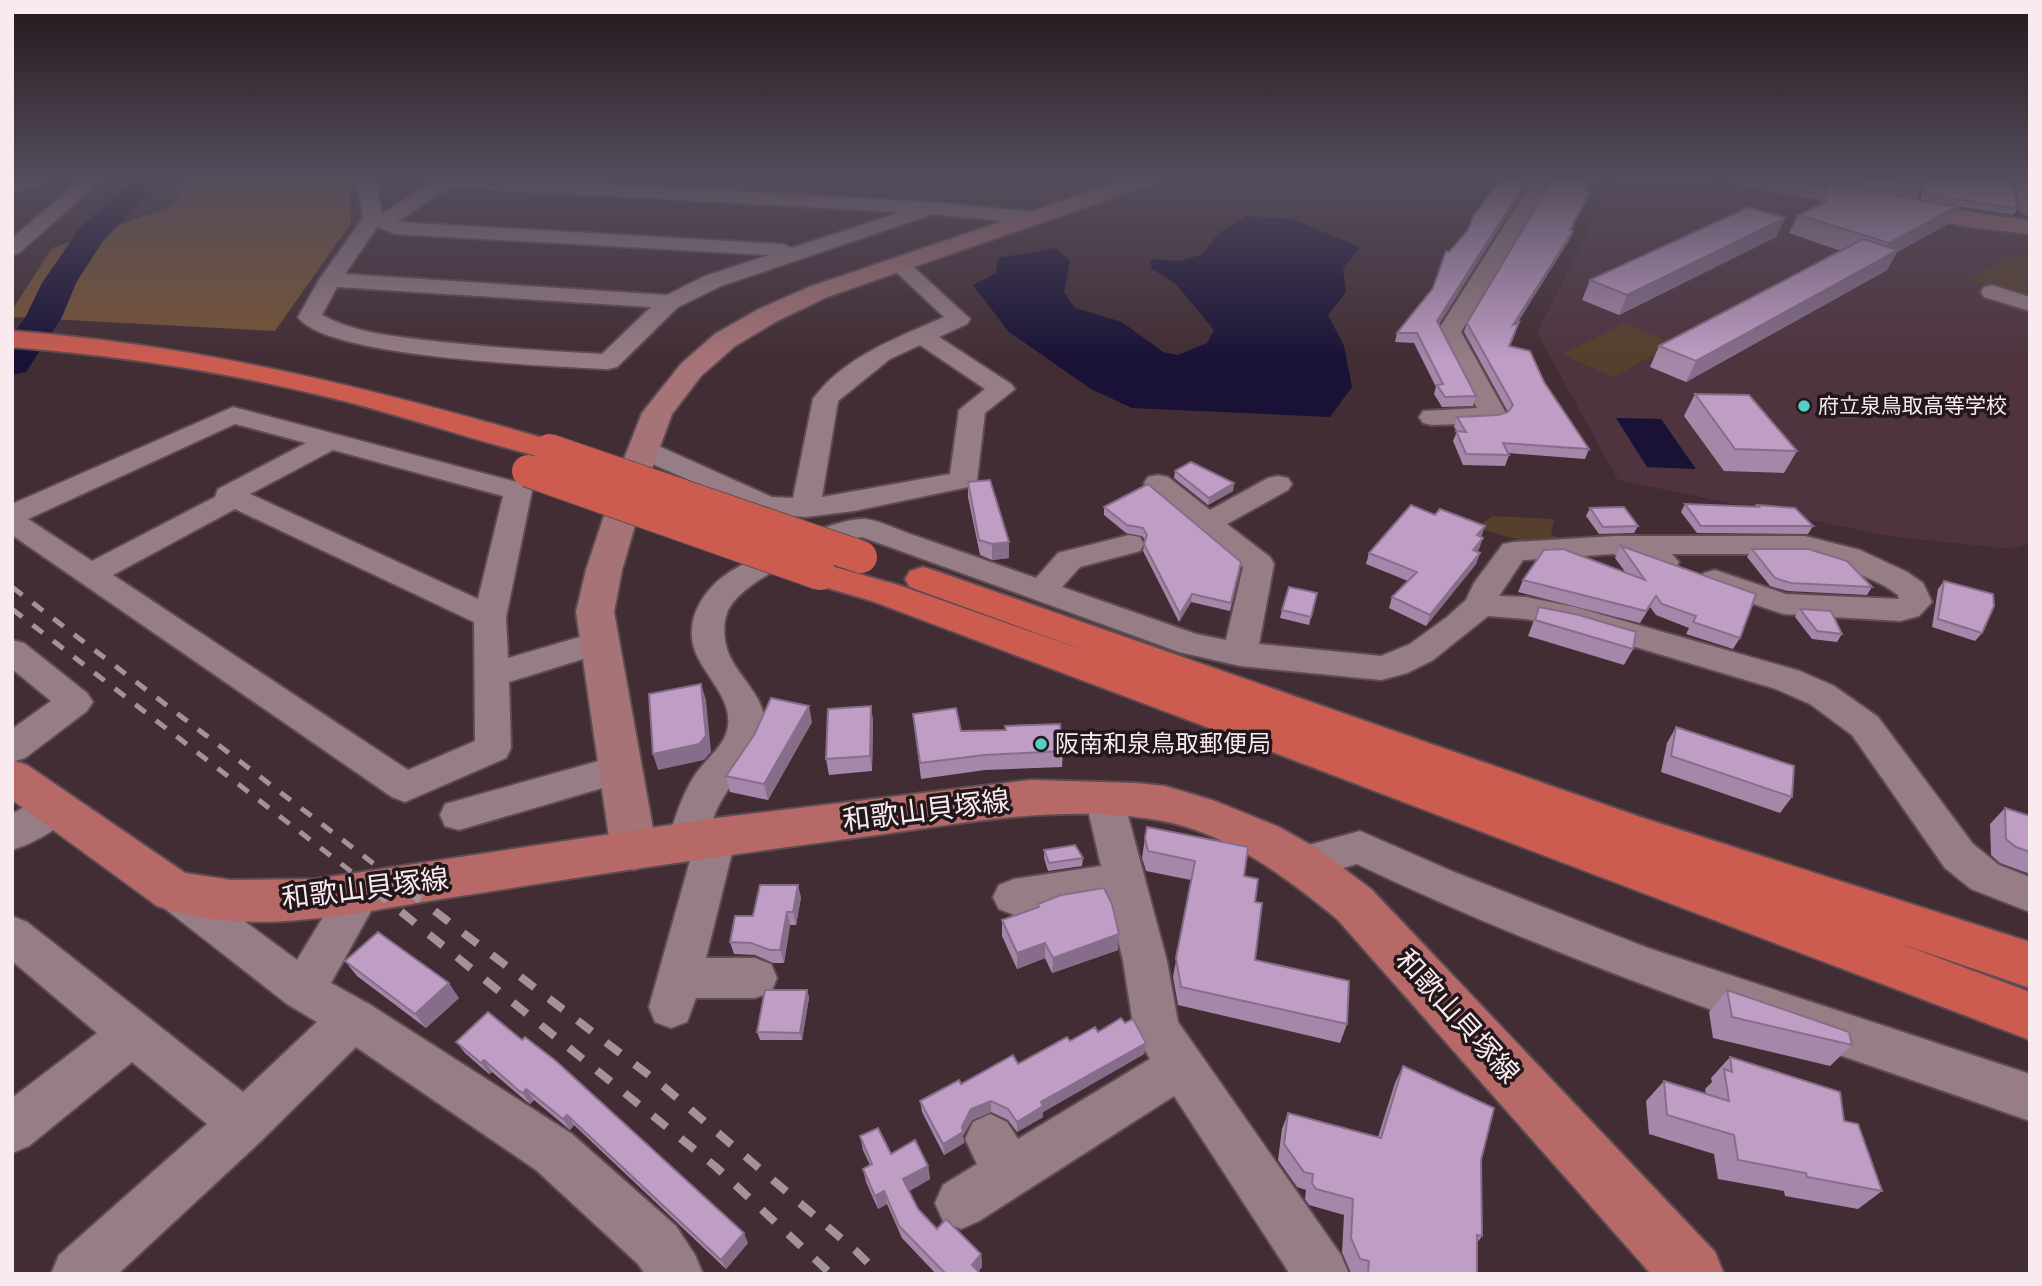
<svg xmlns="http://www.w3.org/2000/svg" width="2042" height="1286" viewBox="0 0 2042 1286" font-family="Quicksand,'Noto Sans JP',sans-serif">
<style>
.built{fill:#4f343f}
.green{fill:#563f2c}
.forest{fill:#785434}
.water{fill:#191236}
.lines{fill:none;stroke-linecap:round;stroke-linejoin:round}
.river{fill:#191236;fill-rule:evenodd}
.street-casing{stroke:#5e4c53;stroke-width:4}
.secondary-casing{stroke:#5e4c53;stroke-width:4}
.primary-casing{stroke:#5e4c53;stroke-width:4}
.highway-casing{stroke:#5e4c53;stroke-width:4}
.street{fill:#967d86;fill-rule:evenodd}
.secondary{fill:#a67376;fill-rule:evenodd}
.primary{fill:#b66966;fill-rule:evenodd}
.highway{fill:#cc5c50;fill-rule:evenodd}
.rail-far1{stroke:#a49298;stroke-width:5;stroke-dasharray:13 13;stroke-linecap:butt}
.rail{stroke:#a49298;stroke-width:8;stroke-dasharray:18 18;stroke-linecap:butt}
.highway-bridge-casing{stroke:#5e4c53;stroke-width:34;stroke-linecap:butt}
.highway-bridge{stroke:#cc5c50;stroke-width:32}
.wall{fill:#a487a9}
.shaded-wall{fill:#866e8a}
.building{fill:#bf9dc5;stroke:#866e8a;stroke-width:2}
.poi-dot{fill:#55cec5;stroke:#22181c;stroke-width:2.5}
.labels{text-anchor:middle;stroke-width:7;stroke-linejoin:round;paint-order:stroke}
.far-poi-label{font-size:21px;fill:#f9eaef;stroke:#22181c;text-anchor:start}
.poi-label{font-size:24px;fill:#f9eaef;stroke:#22181c;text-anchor:start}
.near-street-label{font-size:28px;fill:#f9eaef;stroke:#22181c}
</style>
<rect width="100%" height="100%" fill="#422d34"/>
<path class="built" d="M1614 180H1711L2030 233V543L2011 549 1889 536 1618 480 1537 333Z"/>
<path class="green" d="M2013 255 2030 260V298L1969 279Z
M1625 323 1675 344 1613 377 1562 354Z
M1493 516 1554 519 1551 534 1564 541 1527 542 1476 528Z"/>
<path class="forest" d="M183 180H350L351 223 275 331 12 317V310L52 248 174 206Z"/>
<path class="water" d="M1246 216 1292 219 1360 247 1343 268 1346 292 1328 315 1344 346 1352 387 1330 417 1132 408 1091 389 1009 332 973 285 996 273 998 258 1056 248 1070 261 1064 292 1075 308 1122 322 1163 352 1178 355 1207 343 1214 330 1175 283 1152 269 1150 259 1179 261 1201 255 1219 233Z
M1616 418 1661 419 1696 469 1647 467Z"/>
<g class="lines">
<path class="river" d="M130 180H161L103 241 76 283 62 317 26 372 12 375V336L26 316 42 283 80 228Z"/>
<defs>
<path id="street" d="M17 180H48L45 184 12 192V181Z
M81 180H101L19 253 12 255V238Z
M357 180H375L382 214 435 180H529L932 202 1035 212 1045 218 1035 224 933 214 721 286 678 307 617 367 608 369C554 366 326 358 298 317L319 280 363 218ZM450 187 901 212 792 248 783 244 397 222ZM377 227 395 234 769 255 705 276 667 295 345 274ZM337 287 651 307 602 354C543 351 484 347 425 340 390 336 353 332 322 315Z
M1533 180H1551L1461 332 1507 415 1503 420 1494 423 1432 425 1423 423 1419 417 1423 411 1477 408 1437 332Z
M1900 180H1918L1919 209 1916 213 1909 215 1899 209Z
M2014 180H2030V217L2020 211Z
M899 258 906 260 970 319 967 324 939 337 1011 384 1015 389 985 413 977 480 973 486 854 511 806 517 767 514 634 456 630 450 634 444 644 442 654 444 772 497 793 498 813 399C843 357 899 337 944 317L892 268 888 264 892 260ZM920 345 985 389 959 410 950 474 822 497 838 401 890 359Z
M1992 285 2030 297V311L1984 297 1981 292 1984 287Z
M233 407 528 485 532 491 506 617 508 658 600 631 612 634 617 642 612 650 509 682 511 748 506 758 405 802 392 797 12 535V504ZM235 424 306 443 218 489 215 497 92 561 28 519ZM333 450 503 496 478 599 250 494ZM235 509 474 622 475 741 408 770 113 575Z
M1158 475 1168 477 1210 510 1268 478 1278 476 1288 478 1292 484 1288 490 1227 524 1270 557 1274 564 1259 644 1381 656 1410 644 1447 617 1466 600 1474 583 1503 544 1514 542 1616 536H1805L1860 550 1907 572 1923 583 1932 602 1919 616 1900 621 1783 614 1704 587 1699 580 1704 573 1715 570 1786 594 1899 599 1898 595 1885 586 1838 564 1804 554H1672L1679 562 1675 569 1664 572 1613 554 1523 560 1499 596 1526 597 1575 607 1800 671 1834 686 1878 717 1973 844 1999 865 2030 877V912L1971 889 1945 868 1852 735 1810 704 1776 689 1572 628 1526 619 1488 616 1433 660 1407 673 1381 680 1240 666 1179 652 862 537C826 544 752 575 731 605 722 619 723 637 728 652 737 677 768 698 764 727 760 758 723 785 713 820V822L730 826 736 837 706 958H755L771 964 777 978 771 992 755 998H696L687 1022 671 1028 655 1022 649 1007 691 857 674 853 668 842C674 820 681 798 693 778 703 761 726 746 728 726 733 690 688 666 692 629 693 610 705 592 720 579 743 560 835 517 865 519 882 521 900 531 916 536 956 550 996 564 1036 578L1058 553 1129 535 1140 537 1144 544 1140 551 1080 567 1062 587 1196 634 1226 640 1243 567 1148 489 1144 483 1148 477Z
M12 640 24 643 87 693 93 702 87 711 25 758 12 762V729L51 701 12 669Z
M620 755 633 759 639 769 633 779 459 830 445 826 440 815 445 804Z
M1104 782 1118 786 1123 797 1167 961 1178 1022 1341 1255 1349 1274H1290L1174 1096 979 1221 961 1229 943 1221 935 1203 943 1185 977 1164 965 1139 973 1122 990 1114 1007 1122 1018 1139 1150 1059 1134 1030 1123 961 1109 900 1014 915 999 909 993 897 999 885 1014 879 1101 866 1085 797 1090 786Z
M56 792 70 796 75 807C65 827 34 843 12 850V814L42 796Z
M1360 831 1454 872 1648 948 2030 1074V1121C1803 1042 1574 968 1357 864L1301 880 1287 875 1281 863 1287 851Z
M174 875 189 880 297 960 345 881 360 875 375 881 381 893 331 983 369 1004 572 1134 676 1226 695 1255 703 1274H645L638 1264 536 1170 356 1047 261 1141 118 1274H51L59 1255 207 1124 132 1062 29 1146 12 1153V1098L97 1033 12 961V916L27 922 243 1092 317 1022 287 1004 159 904 153 892 159 880Z"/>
<path id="secondary" d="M1124 180H1156L1152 184 827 297 777 321 735 346 701 376 672 414 650 474 622 570 614 612 657 851 650 864 634 870 618 864 611 851 576 612 586 570 618 474 642 413 681 364 715 334 759 309 809 287Z
M1732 180C1832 180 1931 209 2030 220V234L1976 228 1743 186 1736 184Z"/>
<path id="primary" d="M12 760 27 765 185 873 231 880 316 879 716 818 1031 780 1136 783 1165 786 1215 801 1279 827 1318 849 1371 889 1715 1252 1724 1274H1651L1337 919C1285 877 1230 834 1163 821 1070 803 969 822 877 835 731 854 586 876 441 899 349 914 248 938 157 906L12 800Z"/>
<path id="highway" d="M12 331C202 345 378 390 560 443L565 450 560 457 549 459C480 442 413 419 344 401 234 373 125 356 12 347Z
M820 563 898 585 1097 655 910 587 905 579 910 571 923 567 936 571 1646 819 2030 942V988L1893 941 2030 992V1040L1204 726 872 601 807 582 802 574 807 566Z"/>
</defs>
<use href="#street" class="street-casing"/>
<use href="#secondary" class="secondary-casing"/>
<use href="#primary" class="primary-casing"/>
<use href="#highway" class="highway-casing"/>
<use href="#street" class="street"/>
<use href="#secondary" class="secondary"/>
<use href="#primary" class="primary"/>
<use href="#highway" class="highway"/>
<path class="rail-far1" d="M12 587 408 890
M12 609 375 890"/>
<path class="rail" d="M373 889 716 1167 831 1274
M406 889 663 1086 856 1251 879 1274"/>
<defs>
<path id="highway-bridge" d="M549 450 861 557
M528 471 820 574"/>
</defs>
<use href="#highway-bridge" class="highway-bridge-casing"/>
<use href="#highway-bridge" class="highway-bridge"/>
</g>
<path class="wall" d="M1784 180H1901L1900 190 1897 196 1921 200V180H2012L2017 209 2013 215 1925 201 1957 207 1946 225 1897 252 1887 270 1686 382 1650 367 1659 346 1841 251 1789 233 1798 215 1819 205 1827 186Z
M1587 192 1586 201 1571 230 1570 239 1517 323 1516 332 1510 346 1544 382 1589 449 1585 459 1508 453 1509 455 1505 466 1463 465 1453 441 1457 431 1454 427 1457 417 1498 415 1508 412 1464 332 1467 323Z
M1785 218 1776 237 1619 315 1582 300 1590 280Z
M1439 324 1476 396 1473 406 1442 407 1434 394 1436 387 1414 343 1395 342 1397 333Z
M1695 394 1797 451 1784 473 1724 471 1684 416Z
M1175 471 1234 483 1233 491 1208 505 1174 478Z
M968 482 1009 542V558L992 560 980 555 968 497Z
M1685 504 1756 507 1757 505 1813 526 1808 534 1697 533 1681 512Z
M1104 507 1240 570 1230 611 1191 602 1179 622 1143 551 1145 540 1142 536 1126 533 1104 515Z
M1590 508 1638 526 1634 533 1599 534 1586 516Z
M1481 537 1479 549 1477 551 1480 553 1476 564 1426 626 1389 608 1392 597 1408 581 1366 564 1369 553Z
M1621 546 1740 638 1733 649 1686 634 1689 628 1656 615 1650 607 1640 623 1518 592 1523 580 1626 573 1615 558Z
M1752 549 1872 587 1867 595 1787 591 1770 586 1747 557Z
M1944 581 1982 633 1975 641 1932 627 1938 589Z
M1317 593 1309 625 1280 618 1282 610Z
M1539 607 1633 649 1624 665 1528 636Z
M1800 609 1842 634 1837 642 1812 639 1795 617Z
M871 706 873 722 872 771 829 775 826 759Z
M913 714 961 731 1063 751 1062 767 985 770 921 779Z
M812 722 768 800 730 792 726 776Z
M1676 727 1792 797 1780 813 1661 772 1667 743Z
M2005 808 2030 816V874L2000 863 1991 855 1990 824Z
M1145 838 1244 876 1255 902V960L1347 1024 1340 1043 1178 1005 1173 977 1191 880 1146 871 1142 858Z
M1044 850 1083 858 1082 866 1048 871 1044 858Z
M801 897 796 925H790L784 963H773L755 955 734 954 730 942 753 916Z
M1038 904 1118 950 1052 973 1045 958 1017 969 1002 936V920L1038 908Z
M345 961 459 998 426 1028 357 976Z
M807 990 809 998 802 1040H760L757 1032Z
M1727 990 1852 1045 1830 1066 1713 1038 1709 1012Z
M488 1012 748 1243 726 1269 574 1125 570 1130 534 1100 530 1104 526 1101 492 1072 489 1074 465 1053 456 1042Z
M1125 1023 1146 1043 1144 1054 1043 1112V1117L1017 1132 1008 1120 991 1112 972 1120 963 1136 964 1143 944 1155 922 1112 920 1101 961 1084 1018 1064 1070 1041Z
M1730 1057 1844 1121 1882 1191 1858 1209 1785 1196 1784 1191 1718 1179 1714 1154 1649 1134 1646 1101 1664 1081 1706 1094 1705 1089 1712 1082 1711 1078Z
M1403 1066 1481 1160 1482 1236 1477 1243V1274L1351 1273 1342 1252 1344 1215 1309 1205 1305 1199 1306 1190 1297 1187 1278 1160 1282 1129 1288 1113 1378 1137 1395 1083Z
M860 1136 891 1154 928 1166 930 1179 909 1191 918 1209 937 1229 981 1254 982 1267 978 1271 981 1274H936L902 1238 887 1204 878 1209 866 1182 863 1169 870 1165 863 1150Z"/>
<path class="shaded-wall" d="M1527 180H1530L1435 331 1437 321Z
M1592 180H1596L1581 200 1584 191Z
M1589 193 1586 201 1567 239 1570 230Z
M1957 207 1946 225 1897 252 1887 270 1686 382 1696 361 1879 261 1889 243Z
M1785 218 1776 237 1619 315 1627 295Z
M1573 231 1570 239 1510 335 1513 325Z
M1234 483 1233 491 1208 505 1209 498Z
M1485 526 1481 538 1477 535Z
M1483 538 1479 549 1469 561 1473 550Z
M1009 542V558L992 560V544Z
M1480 553 1476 564 1426 626 1430 615Z
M1192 594 1191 602 1179 622 1180 614Z
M701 684 706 700 711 752 704 760 658 770 653 754Z
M809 706 812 722 768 800 764 784Z
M871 706 873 722 872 771 870 756Z
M798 885 801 897 796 925 793 912Z
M787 912 790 925 784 963 780 950Z
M1119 934 1118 950 1052 973 1053 958Z
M1045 943V958L1017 969V953Z
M449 983 459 998 426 1028 415 1014Z
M807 990 809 998 802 1040 800 1033Z
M1146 1043 1144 1054 1043 1112V1117L1017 1132V1122L1041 1102Z
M484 1060 492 1072 489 1074 481 1063Z
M526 1089 534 1100 530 1104 523 1093Z
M991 1101V1112L972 1120 963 1136 964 1143 944 1155 943 1144 971 1109Z
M567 1115 574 1125 570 1130 563 1119Z
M928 1166 930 1179 906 1193 903 1179Z
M884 1191 887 1204 878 1209 875 1196Z
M744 1233 748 1243 726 1269 721 1260Z
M981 1254 982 1267 976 1274 972 1265Z"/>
<path class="building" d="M1500 180H1527L1437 321 1476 396 1445 397 1437 385 1443 384 1417 333H1397L1433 288 1446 251 1449 252 1468 230 1474 215Z
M1552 180H1592L1584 191 1589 193 1570 230 1573 231 1513 325 1519 322 1509 346 1530 351 1544 382 1589 449 1503 443 1509 455 1466 454 1456 431 1466 432 1457 417 1498 415 1508 412 1513 405 1467 323Z
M1831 180H1901L1900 190Z
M1924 180H2012L2017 209 1925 194Z
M1828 184 1957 207 1889 243 1798 215 1825 202Z
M1749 207 1785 218 1627 295 1590 280Z
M1863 239 1898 250 1696 361 1659 346Z
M1695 394 1749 395 1797 451 1735 449Z
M1191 462 1234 483 1209 498 1175 471Z
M990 480 1009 542 992 544 979 540 968 482Z
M1148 484 1241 562 1231 603 1192 594 1180 614 1144 544 1147 535 1143 528 1127 525 1104 507Z
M1685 504 1759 507 1757 505 1795 508 1813 526H1701Z
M1411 505 1435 515 1440 509 1485 526 1477 535 1483 538 1473 550 1480 553 1430 615 1392 597 1417 572 1369 553Z
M1624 507 1638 526 1603 527 1590 508Z
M1621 546 1756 594 1740 638 1693 622 1696 616 1662 604 1656 596 1646 611 1523 580 1544 550 1563 549 1645 580Z
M1752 549H1808L1847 561 1872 587 1791 583 1775 578Z
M1944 581 1993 594 1994 606 1982 633 1938 619Z
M1289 587 1317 593 1311 617 1282 610Z
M1539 607 1579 615 1636 632 1633 649 1535 620Z
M1800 609 1831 611 1842 634 1817 631Z
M701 684 706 736 699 744 653 754 649 694Z
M771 698 809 706 764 784 726 776 754 735Z
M871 706 870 756 826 759 828 709Z
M956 708 961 731 1006 730 1005 726 1060 724 1063 751 985 755 920 763 913 714Z
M1676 727 1794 766 1792 797 1671 756Z
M2005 808 2030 816V852L2016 847 2006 839Z
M1147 827 1248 847 1244 876 1258 879 1255 902 1262 903 1255 960 1349 981 1347 1024 1181 987 1176 958 1195 861 1148 851 1145 838Z
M1075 845 1083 858 1049 863 1044 850Z
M760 885H798L793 912H787L780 950H770L751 943 730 942 735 916H753Z
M1104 888 1112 904 1119 934 1053 958 1045 943 1017 953 1002 920 1039 907 1038 904 1061 895Z
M378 932 449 983 415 1014 345 961Z
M765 990H807L800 1033 757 1032Z
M1727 990 1849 1032 1852 1045 1732 1017Z
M488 1012 522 1040 525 1037 556 1061 744 1233 721 1260 567 1115 563 1119 526 1089 523 1093 518 1090 484 1060 481 1063 456 1042Z
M1121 1018 1125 1023 1133 1019 1146 1043 1041 1102 1043 1106 1017 1122 1008 1109 991 1101 971 1109 962 1127 963 1132 943 1144 920 1101 959 1080 961 1084 1013 1055 1018 1064 1067 1037 1070 1041 1095 1027 1098 1032Z
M1730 1057 1840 1092 1844 1121 1858 1124 1882 1191 1807 1177 1806 1173 1738 1160 1734 1135 1667 1115 1664 1081 1729 1101 1724 1069 1732 1072Z
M1403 1066 1494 1108 1481 1160 1482 1236 1477 1235V1274H1368L1369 1261 1360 1259 1351 1238 1353 1199 1316 1189 1312 1183 1313 1174 1304 1172 1284 1144 1288 1113 1381 1138Z
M878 1128 891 1154 915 1140 928 1166 903 1179 918 1209 937 1229 946 1219 981 1254 972 1265 981 1274H946L899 1226 884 1191 875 1196 863 1169 872 1164 860 1136Z"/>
<linearGradient id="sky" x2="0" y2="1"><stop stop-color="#24191d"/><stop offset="0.5" stop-color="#544c5c"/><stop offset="1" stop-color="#544c5c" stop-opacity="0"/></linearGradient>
<rect width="2042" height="360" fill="url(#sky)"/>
<g class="poi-dot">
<circle cx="1804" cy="406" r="7"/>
<circle cx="1041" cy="744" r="7"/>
</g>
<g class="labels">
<g class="far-poi-label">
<text x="1818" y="413">府立泉鳥取高等学校</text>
</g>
<g class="poi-label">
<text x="1055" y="752">阪南和泉鳥取郵便局</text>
</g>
<g class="near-street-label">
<text transform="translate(926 810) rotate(-7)" y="10">和歌山貝塚線</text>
<text transform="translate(365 888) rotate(-7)" y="10">和歌山貝塚線</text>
<text transform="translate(1458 1016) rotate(48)" y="10">和歌山貝塚線</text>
</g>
</g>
<rect width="2042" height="1286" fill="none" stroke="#f9eaef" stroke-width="28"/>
</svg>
